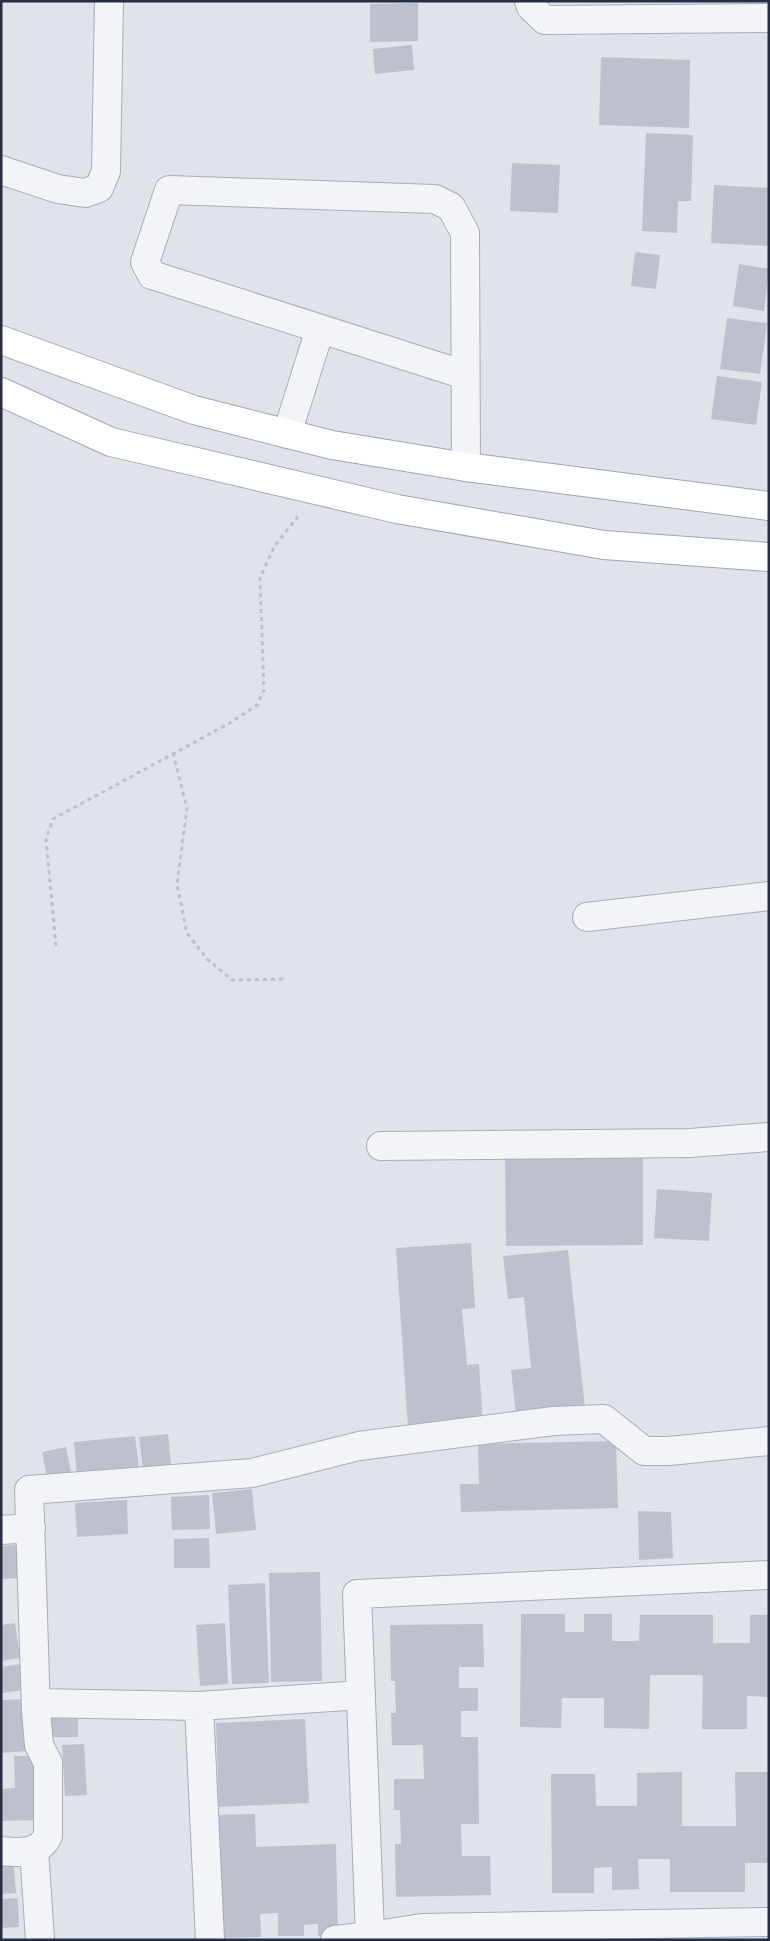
<svg xmlns="http://www.w3.org/2000/svg" width="770" height="1941" viewBox="0 0 770 1941" font-family="'Noto Sans',sans-serif">
<style>
.building{fill:#bdc1ce}
.lines{fill:none;stroke-linecap:round;stroke-linejoin:round}
.minor-casing{stroke:#a8adb8;stroke-width:30}
.major-casing{stroke:#9ea5b7;stroke-width:30}
.path{stroke:#bec1c9;stroke-width:3;stroke-dasharray:4 4;stroke-linecap:butt}
.minor{stroke:#f3f4f8;stroke-width:28}
.major{stroke:#fff;stroke-width:28}
</style>
<rect width="100%" height="100%" fill="#e0e3ea"/>
<path class="building" d="M418 3V41L370 42V4Z
M412 45 414 70 375 74 373 49Z
M601 57 690 60 689 128 599 125Z
M646 133 693 135 691 201H678L677 233 642 231Z
M512 163 560 165 558 213 510 211Z
M714 185 769 188V246L711 243Z
M635 252 660 255 656 289 631 286Z
M739 264 769 269 764 311 733 306Z
M727 318 767 323 760 374 720 369Z
M717 376 762 382 756 425 711 419Z
M505 1152H643V1245L506 1246Z
M657 1189 712 1193 709 1241 654 1238Z
M471 1243 475 1308 462 1309 467 1365 479 1364 483 1423 408 1428 396 1248Z
M568 1250 585 1408 516 1415 511 1370 531 1368 524 1297 508 1299 503 1256Z
M168 1434 171 1465 143 1469 139 1437Z
M135 1436 139 1469 77 1476 74 1442Z
M616 1441 618 1508 461 1512 460 1484H479L478 1444Z
M66 1447 72 1477 48 1483 42 1452Z
M252 1489 256 1530 216 1534 212 1493Z
M209 1495 210 1529 172 1530 171 1497Z
M127 1500 128 1534 77 1537 75 1503Z
M638 1511 671 1512 673 1558 639 1560Z
M209 1538 210 1568H174V1539Z
M17 1545 19 1578 1 1579V1546Z
M320 1572 322 1681 271 1682 269 1573Z
M265 1583 269 1683 232 1684 228 1585Z
M521 1614H565V1632H584V1614H612V1641H639L640 1615H713V1643H750V1615H769V1697L747 1696V1729H702L703 1675H650L649 1729 604 1728V1698H562L561 1728 520 1727Z
M15 1623 20 1658 1 1661V1625Z
M225 1623 228 1684 200 1686 196 1625Z
M483 1624 484 1667H459V1688H478V1711H461V1737H478L479 1824H461L462 1856H490L491 1895 396 1897 395 1844H401L400 1810H394V1779H424L423 1745H392L391 1713H396L395 1681H391L390 1625Z
M21 1664 25 1690 1 1693V1667Z
M24 1699 27 1751 1 1753V1700Z
M45 1710H78V1737H45Z
M305 1719 309 1803 219 1807 216 1723Z
M84 1744 87 1795 65 1796 62 1745Z
M14 1756H38L39 1820 1 1821V1789L15 1788Z
M682 1772V1826H736L735 1772H769V1863H745V1892H670V1859H638L639 1889 612 1890V1867L594 1868V1893H552L551 1774H595L596 1806H637V1773Z
M255 1814 256 1847 336 1844 338 1935 318 1936V1924L304 1925V1936H278V1913L260 1914 261 1937 220 1938 215 1815Z
M13 1856 16 1893 1 1894V1857Z
M18 1898 19 1927 1 1928V1899Z"/>
<g class="lines">
<defs>
<path id="minor" d="M529 1 531 7 545 20 769 18
M1 170 58 189 85 193 99 188 106 171 109 1
M465 375 152 275 145 262 169 190 435 199 451 207 465 233 466 467
M287 434 320 329
M587 917 769 896
M381 1146 690 1143 769 1137
M1 1530 31 1528
M769 1575 357 1594 370 1936 422 1928 769 1922
M36 1703 199 1706
M34 1850 40 1940
M1 1851C20 1853 39 1854 48 1836V1763L39 1745 36 1711 29 1490 252 1473 359 1446 553 1421 604 1419 644 1451H669L769 1441
M210 1940 199 1706 361 1695
M335 1940 370 1936"/>
<path id="major" d="M1 340 194 410 332 445 466 467 769 506
M1 392 111 442 397 509 604 545 769 557"/>
</defs>
<use href="#minor" class="minor-casing"/>
<use href="#major" class="major-casing"/>
<path class="path" d="M173 753 187 808 177 884 187 933 207 959 232 980 284 979
M56 946 46 839 53 819 230 723 257 705 264 690 260 578 274 547 299 515"/>
<use href="#minor" class="minor"/>
<use href="#major" class="major"/>
</g>
<rect width="770" height="1941" fill="none" stroke="#272e43" stroke-width="5"/>
</svg>
